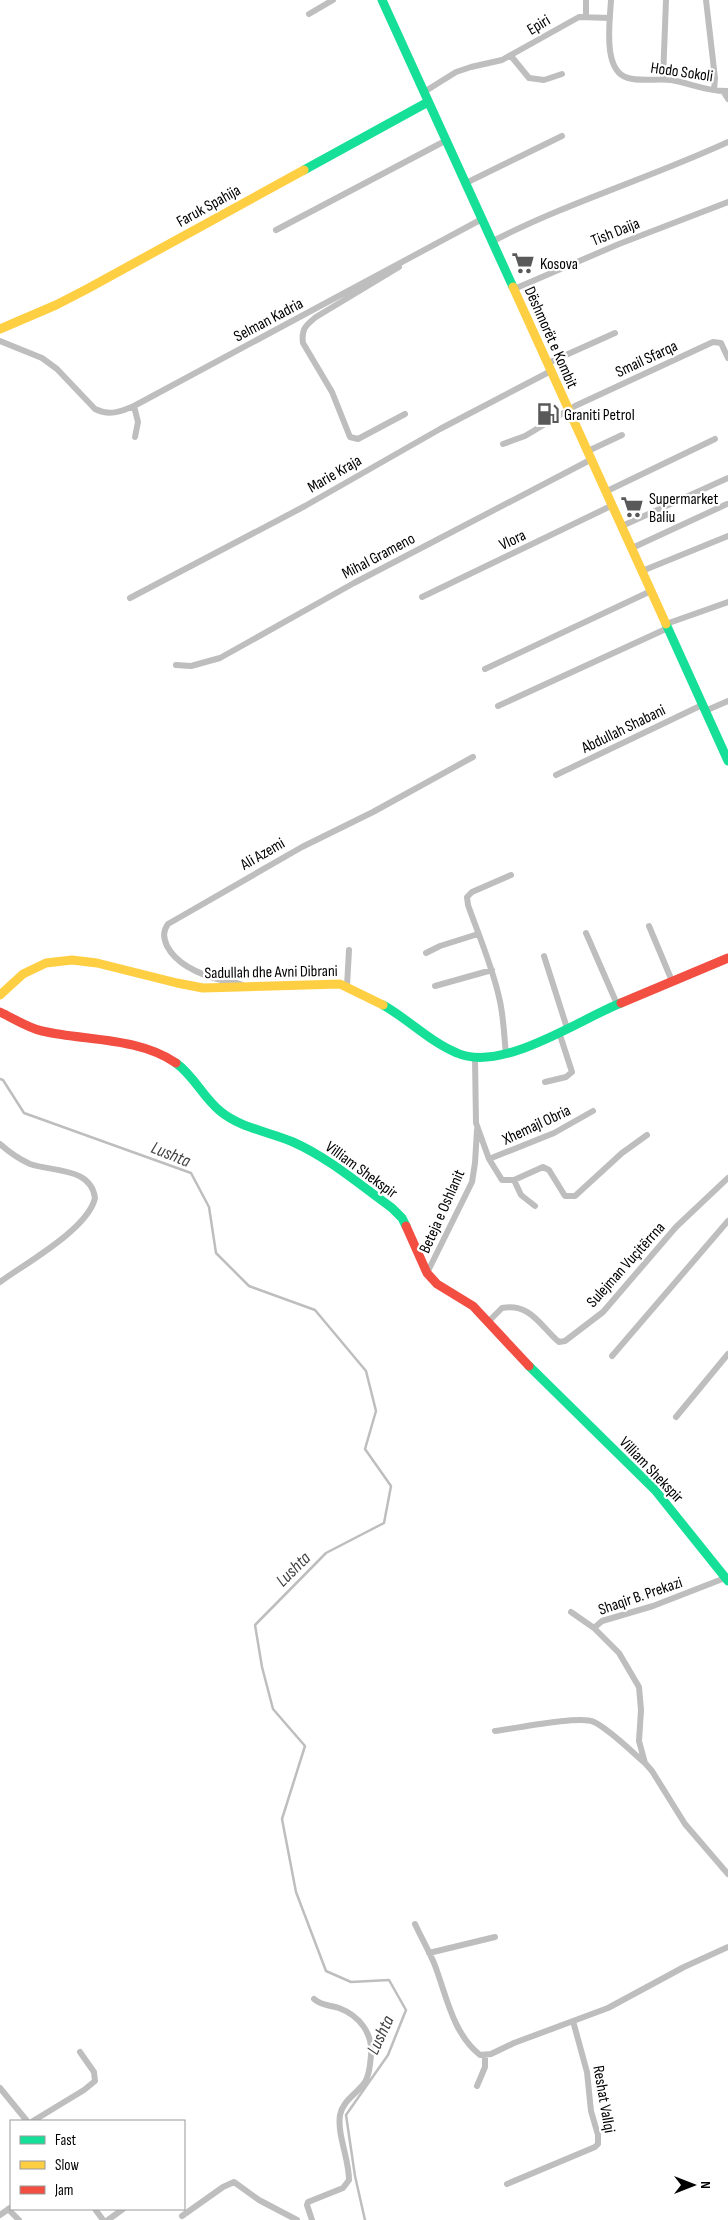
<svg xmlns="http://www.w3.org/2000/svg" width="728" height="2220" viewBox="0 0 728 2220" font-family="'Sofia Sans Condensed',sans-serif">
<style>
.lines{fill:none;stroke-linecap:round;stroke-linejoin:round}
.stream{stroke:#bebebe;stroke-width:2.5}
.street{stroke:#bebebe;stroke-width:6}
.fast{stroke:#16e098;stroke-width:9}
.slow{stroke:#ffcf43;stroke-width:9}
.jam{stroke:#f24e42;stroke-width:9}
.labels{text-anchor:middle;stroke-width:4.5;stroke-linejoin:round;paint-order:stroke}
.street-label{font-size:16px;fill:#000;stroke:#fff}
.poi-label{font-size:16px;fill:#000;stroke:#fff;text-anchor:start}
.water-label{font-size:18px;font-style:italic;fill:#434343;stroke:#fff}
</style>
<rect width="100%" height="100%" fill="#fff"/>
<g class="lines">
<path class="stream" d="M0 1079 3 1080 24 1113 191 1173 209 1207 216 1253 249 1286 315 1310 366 1371 376 1411 365 1449 391 1486 384 1523 326 1553 255 1625 262 1667 273 1709 305 1746 282 1819 296 1892 326 1971 351 1982 389 1980 406 2010 388 2055 346 2115 355 2176 365 2220"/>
<path class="street" d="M586 0V16
M611 0C610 21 602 71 628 78 642 82 657 78 671 80 690 83 708 92 728 91
M706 0 715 78 714 90
M309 14 333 0
M511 56 529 78 544 80 562 74
M663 79 666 0
M723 91 728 99
M424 92 456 72 471 67 502 60 579 17 610 18
M466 183 562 136
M276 230 445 141
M493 241C569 202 650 178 728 142
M399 267 316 317C306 325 301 329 303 343L332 392 350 437 358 439 405 414
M514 289 619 244 728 202
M0 341 42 358 57 369 95 409C109 416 120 412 134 406L482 219
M548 363 615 333
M134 406 138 422 135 437
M503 444 525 436 575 406 713 342 721 343 728 358
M588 451 622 435
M607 491 715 439
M622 526 728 478
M632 548 727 504
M642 571 728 536
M422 597 613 505
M130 598 305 506 440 429 551 371
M666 624 728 602
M176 665 191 666 220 658 354 583 592 459
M485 669 651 591
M498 706 668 628
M705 711 728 701
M556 775 702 705
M649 926 672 981
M586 933 617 1004
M426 953 440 946 478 934
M544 956 567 1028
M244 986C238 982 232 982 225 981 204 976 178 967 167 946 163 937 163 931 168 924L302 847 373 812 473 757
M347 986 349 950
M435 986 492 970
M506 1055C504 1036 504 1017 499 997 492 966 479 936 468 905L467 897 472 892 511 875
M475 1058 476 1123 489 1159 502 1180H514L543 1167 549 1170 565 1196H575L622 1153 647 1135
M545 1082 566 1077 572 1072 559 1032
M0 1144C9 1152 19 1159 30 1164 53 1172 91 1167 95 1198 88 1229 26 1263 0 1282
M489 1159 554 1133 593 1111
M514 1180 521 1195 535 1206
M427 1273 472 1182 475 1163 477 1130
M489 1321 502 1308C531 1303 540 1326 559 1342L565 1341 603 1312 676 1227 728 1178
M612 1356 728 1221
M676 1417 728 1354
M725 1578 653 1606 602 1621 594 1628 619 1653 639 1687 641 1710 639 1741 645 1763 652 1771 685 1824 728 1874
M571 1612 594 1628
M495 1731C513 1729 580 1715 594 1722 609 1729 631 1751 645 1763
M415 1924C421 1937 428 1949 434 1963 446 1993 452 2033 480 2055L491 2054 514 2043 608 2008 684 1967 728 1947
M429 1953 495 1937
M477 2086 485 2067V2055
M0 2088 27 2121
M33 2121 84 2090 95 2081 94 2072 80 2052
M507 2184 595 2147 598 2144V2135L591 2111 587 2072 573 2021
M8 2209 19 2220
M95 2209 103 2220
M0 2215 10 2208
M182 2216 223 2187 234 2182 259 2200 297 2220
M108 2220 123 2209
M312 2220 307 2205 308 2202 343 2188 349 2180C349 2158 337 2135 340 2115 343 2100 357 2094 365 2082 370 2074 370 2064 371 2055 373 2034 360 2016 339 2008 330 2005 322 2006 314 1999"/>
<path class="fast" d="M382 0 513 287
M304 170 428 102
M666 624 728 761
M383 1005C408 1019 430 1042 457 1053 502 1073 578 1020 621 1003
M176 1063C194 1076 203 1097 220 1111 240 1128 270 1132 293 1142 329 1158 360 1185 392 1208L402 1218 406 1226
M529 1366 655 1490 728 1581"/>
<path class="slow" d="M513 287 666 624
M0 329 56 305 87 289 304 170
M0 995 23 974 46 963 72 960 97 963 177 983 203 988 340 984 383 1005"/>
<path class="jam" d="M621 1003 728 958
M0 1012C13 1018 28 1028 42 1031 85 1041 138 1037 176 1063
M406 1226 427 1273 437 1284 473 1306 529 1366"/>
</g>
<defs>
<symbol id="supermarket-bare" viewBox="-9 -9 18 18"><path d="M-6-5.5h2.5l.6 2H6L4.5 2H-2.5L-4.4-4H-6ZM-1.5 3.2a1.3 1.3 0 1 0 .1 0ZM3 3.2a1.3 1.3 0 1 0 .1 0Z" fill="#595959" stroke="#fff" stroke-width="2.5" paint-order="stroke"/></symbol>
<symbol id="fuel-bare" viewBox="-9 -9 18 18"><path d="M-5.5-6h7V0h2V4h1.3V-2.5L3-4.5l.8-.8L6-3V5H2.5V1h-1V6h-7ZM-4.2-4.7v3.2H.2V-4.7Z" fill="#595959" stroke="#fff" stroke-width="2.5" paint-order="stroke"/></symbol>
</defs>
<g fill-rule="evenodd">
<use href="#supermarket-bare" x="507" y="247" width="32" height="32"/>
<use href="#fuel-bare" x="532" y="398" width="32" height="32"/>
<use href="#supermarket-bare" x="616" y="491" width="32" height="32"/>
</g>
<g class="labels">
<g class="street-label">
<text transform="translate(538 24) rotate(-31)" y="6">Epiri</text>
<text transform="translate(682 71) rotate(8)" y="6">Hodo Sokoli</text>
<text transform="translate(208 205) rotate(-29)" y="6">Faruk Spahija</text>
<text transform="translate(615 231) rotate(-22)" y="6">Tish Daija</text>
<text transform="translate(268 319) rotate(-28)" y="6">Selman Kadria</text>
<text transform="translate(552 337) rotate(66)" y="6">Dëshmorët e Kombit</text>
<text transform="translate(646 358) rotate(-25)" y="6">Smail Sfarqa</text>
<text transform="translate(334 473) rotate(-30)" y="6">Marie Kraja</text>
<text transform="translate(512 539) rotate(-25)" y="6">Vlora</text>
<text transform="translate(378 555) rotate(-28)" y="6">Mihal Grameno</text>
<text transform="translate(623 728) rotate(-26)" y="6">Abdullah Shabani</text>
<text transform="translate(262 853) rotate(-30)" y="6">Ali Azemi</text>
<text transform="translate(271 971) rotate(-1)" y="6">Sadullah dhe Avni Dibrani</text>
<text transform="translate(536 1124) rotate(-25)" y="6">Xhemajl Obria</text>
<text transform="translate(362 1169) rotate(36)" y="6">Villiam Shekspir</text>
<text transform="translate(441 1211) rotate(-66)" y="6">Beteja e Oshlanit</text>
<text transform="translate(625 1264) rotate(-48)" y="6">Sulejman Vuçitërrna</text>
<text transform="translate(652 1469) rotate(46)" y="6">Villiam Shekspir</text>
<text transform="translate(640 1595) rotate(-19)" y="6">Shaqir B. Prekazi</text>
<text transform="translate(605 2099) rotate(80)" y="6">Reshat Vallqi</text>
</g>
<g class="poi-label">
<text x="540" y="269">Kosova</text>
<text x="564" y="420">Graniti Petrol</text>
<text x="649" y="504">Supermarket<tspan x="649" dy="18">Baliu</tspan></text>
</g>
<g class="water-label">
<text transform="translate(171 1154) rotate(22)" y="6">Lushta</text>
<text transform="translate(293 1569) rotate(-45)" y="6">Lushta</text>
<text transform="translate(380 2035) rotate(-65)" y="6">Lushta</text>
</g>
</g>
<rect x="10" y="2120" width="175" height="90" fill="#ffffff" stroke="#999999"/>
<rect x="20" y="2136" width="25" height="8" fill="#16e098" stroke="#999999"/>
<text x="55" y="2145" font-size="15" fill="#000000">Fast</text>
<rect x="20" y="2161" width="25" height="8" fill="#ffcf43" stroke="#999999"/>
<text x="55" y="2170" font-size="15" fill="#000000">Slow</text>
<rect x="20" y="2186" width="25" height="8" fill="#f24e42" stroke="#999999"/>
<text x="55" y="2195" font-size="15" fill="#000000">Jam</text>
<g transform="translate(693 2185) rotate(90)" stroke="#ffffff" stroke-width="4" paint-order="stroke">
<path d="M0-4L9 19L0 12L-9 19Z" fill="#000000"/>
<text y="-8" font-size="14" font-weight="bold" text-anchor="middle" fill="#000000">N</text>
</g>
</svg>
